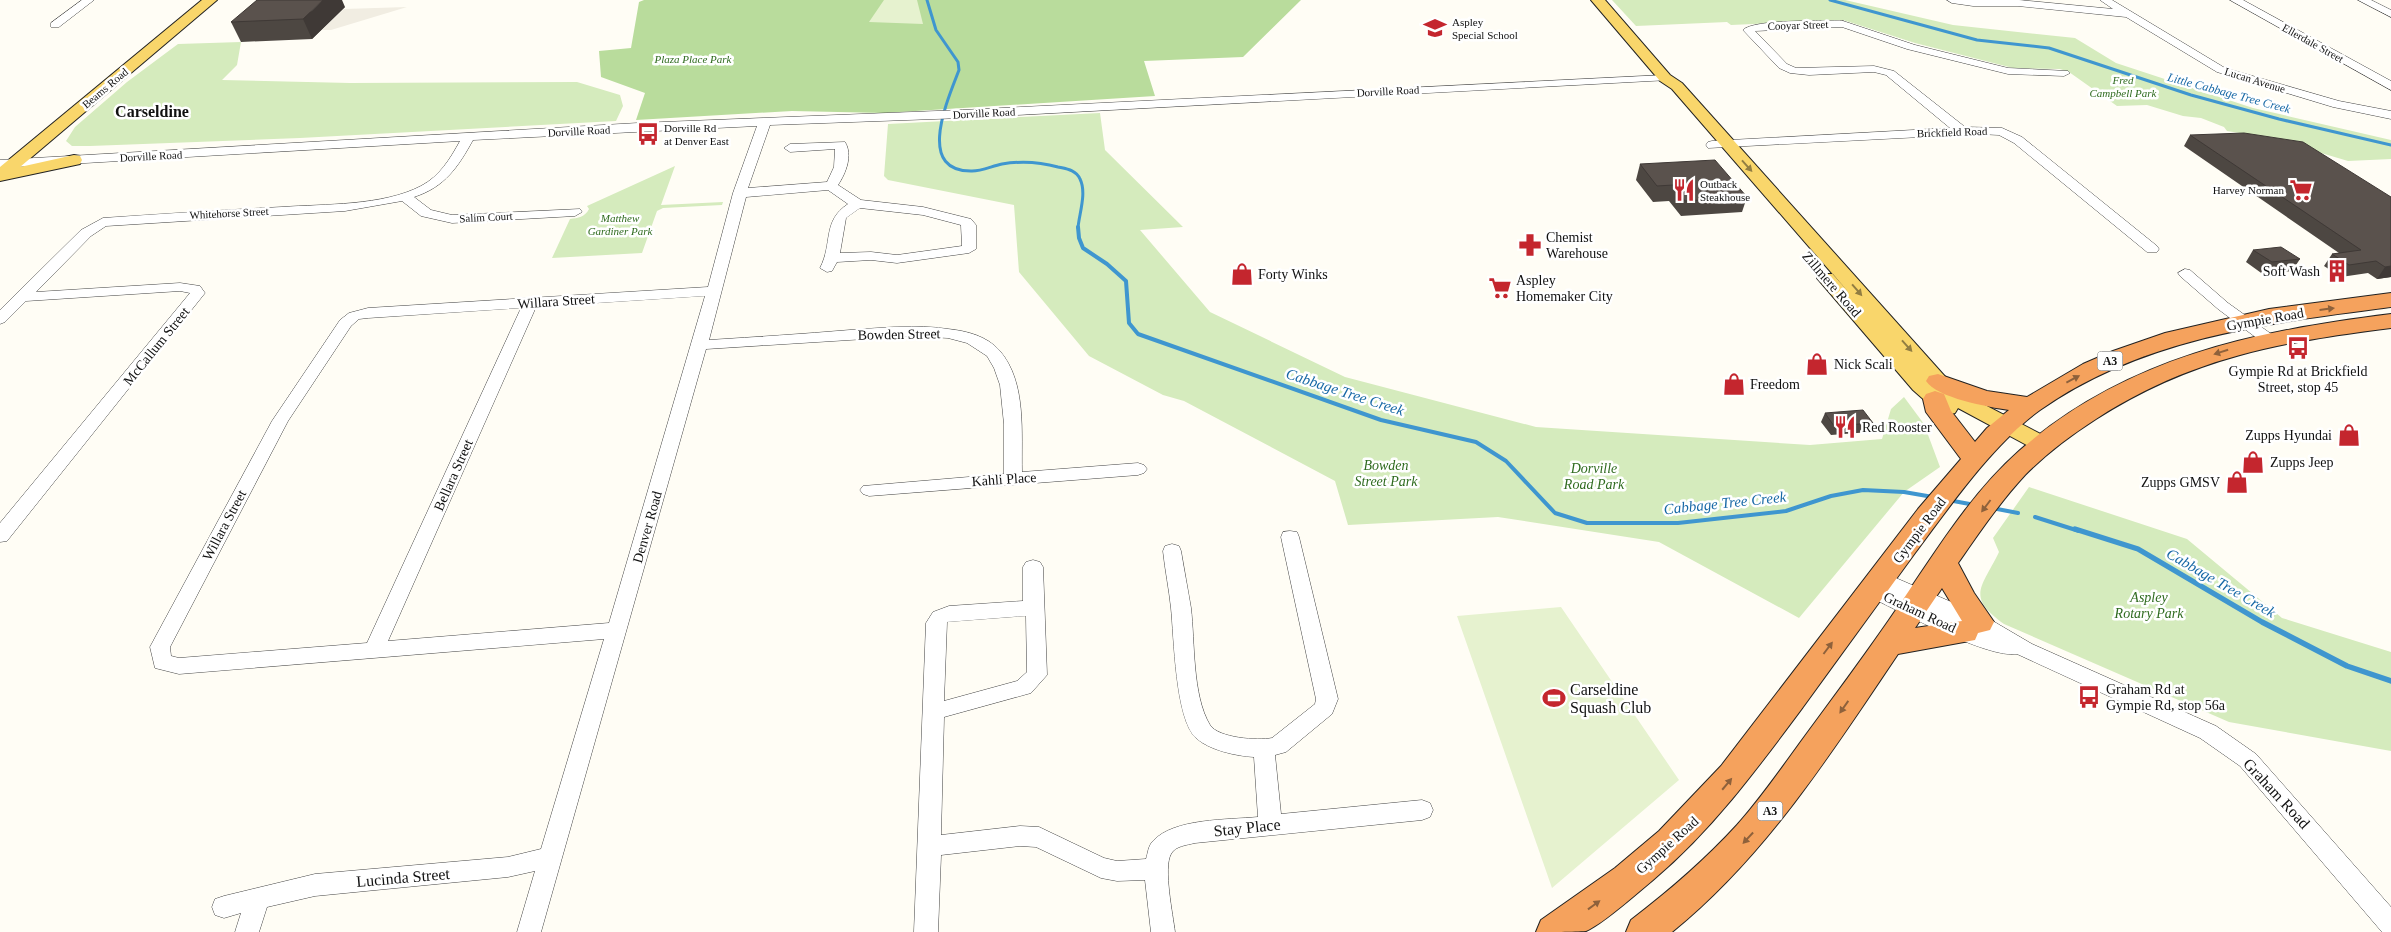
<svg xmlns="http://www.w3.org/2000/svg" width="2391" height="932" viewBox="0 0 2391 932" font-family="Georgia,serif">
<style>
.green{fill:#d5ebbd}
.forest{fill:#b9dc9c}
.pitch{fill:#e6f2cf}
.plaza{fill:#f1ede2}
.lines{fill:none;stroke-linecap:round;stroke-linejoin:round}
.stream-far2{stroke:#3f96cf;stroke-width:3}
.stream-far1{stroke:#3f96cf;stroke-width:4}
.stream{stroke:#3f96cf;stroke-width:5.5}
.minor-casing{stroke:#444;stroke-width:1}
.major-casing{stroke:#222;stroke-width:2}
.highway-casing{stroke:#222;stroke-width:2}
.minor{fill:#fff;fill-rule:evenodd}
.major{fill:#f9d66b;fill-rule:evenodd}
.highway{fill:#f5a25d;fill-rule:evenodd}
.wall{fill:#4d4742}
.shaded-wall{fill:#3f3936}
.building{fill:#5a524d;stroke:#3f3936}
.oneway{fill:#917d42}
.oneway2{fill:#8e613b}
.labels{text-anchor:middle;stroke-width:5;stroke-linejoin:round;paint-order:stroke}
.far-poi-label{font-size:11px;fill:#111;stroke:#fff;text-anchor:start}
.far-street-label{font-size:11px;fill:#111;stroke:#fff}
.far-park-label{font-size:11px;font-style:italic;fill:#2f6b1f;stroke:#fff}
.far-water-label{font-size:12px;font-style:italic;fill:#1768a6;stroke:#fff}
.shield{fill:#fff;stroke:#585858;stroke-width:1}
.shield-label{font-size:12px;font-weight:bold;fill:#111}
.poi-label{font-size:14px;fill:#111;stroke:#fff;text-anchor:start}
.street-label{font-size:14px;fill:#111;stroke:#fff}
.park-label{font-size:14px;font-style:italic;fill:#2f6b1f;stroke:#fff}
.water-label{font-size:15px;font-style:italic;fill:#1768a6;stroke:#fff}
.far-district-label{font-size:16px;font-weight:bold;fill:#111;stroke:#fff}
.near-poi-label{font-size:16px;fill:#111;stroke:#fff;text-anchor:start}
.near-street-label{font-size:16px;fill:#111;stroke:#fff}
</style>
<rect width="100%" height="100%" fill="#fffdf5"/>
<path class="green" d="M1612 0H1845L1953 25 2075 38 2116 63 2253 108 2391 140V159L2348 161 2271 138 2227 131 2224 127 2201 118 2183 116 2147 105 2117 106 2069 72 2060 69 2013 68 1915 43 1843 20 1731 25 1727 22 1636 26Z
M241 42 237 65 222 80 350 83 577 82 620 95 623 106 616 121 300 138 90 146H72L66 141 75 127 127 82 178 44Z
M1100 113 1105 150 1183 227 1140 230 1210 312 1345 377 1536 427 1810 445 1882 439 1891 409 1904 397 1924 424 1940 467 1904 492 1799 618 1659 542 1498 517 1348 525 1335 481 1184 401 1163 395 1089 356 1019 272 1014 205 888 180 884 176 888 124Z
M675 166 661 205 723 202 722 205 663 208 657 211 642 253 552 258 570 219C578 218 585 217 589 209L587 206Z
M2029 487 2187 539 2282 618 2391 652V751L2229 722 2004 624C1966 596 1981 589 1999 552L1993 538Z"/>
<path class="forest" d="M644 0H1301L1243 57 1144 61 1155 96 884 113 792 111 636 120 645 93 601 77 599 51 631 48 639 2Z"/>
<path class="pitch" d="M884 0H917L923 24 869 22Z
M1561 607 1679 780 1552 888 1457 616Z"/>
<path class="plaza" d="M407 7 331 30H322L344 9Z"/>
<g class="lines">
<path class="stream-far2" d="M927 0 936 30 958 62 959 70C948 99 915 172 972 171 982 171 992 166 1002 164 1020 161 1040 162 1058 167 1067 169 1076 170 1080 179 1087 193 1079 214 1078 228
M1830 0 1977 40 2049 48 2191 95 2279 119 2391 145"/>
<path class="stream-far1" d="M1078 227 1079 238 1083 248 1107 264 1126 281 1129 323 1138 334 1381 420 1476 442 1506 461 1555 513 1587 523H1678L1786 511 1831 496 1863 490 1904 492 1933 497
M1948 500 1975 505
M1992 508 2018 513
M2035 517 2079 531"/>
<path class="stream" d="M2075 529 2138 549 2262 622 2347 666 2391 681"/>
<defs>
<path id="minor" d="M82 0H94L59 27H51V23Z
M1947 0H2019L2113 9 2100 0H2112L2225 68 2339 101 2391 111V119L2333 107 2217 72 2126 17 2018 6H1973L1952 3Z
M2230 0H2243L2391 81V90Z
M2358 0H2371L2391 10V17Z
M1843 21 1915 45 2008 68 2068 71 2070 73 2064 76 2008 74 1907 49 1842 27 1755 31 1787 64 1796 68 1874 66 1894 71 1965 127 2002 128 2022 137 2157 246 2159 249 2157 252H2147L2014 143 1999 135 1979 134 1708 148 1706 145 1708 142 1712 141 1950 128 1886 75 1874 72 1809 75 1790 73 1779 68 1743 30C1753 19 1825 21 1843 21Z
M1665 75 1669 76V80L962 118 770 125 748 188 827 182 834 167 835 149 790 152 784 148 790 144 845 142C853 155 846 173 838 185L861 200 923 207 971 219 976 225V249L969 253 897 263 871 260 837 262 832 271 827 272 820 268C833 243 822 221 848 204L828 190 746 197 709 340C756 337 803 334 850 330 882 328 916 324 948 329 967 331 987 336 1000 351 1027 383 1021 433 1022 472L1138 463 1144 465 1147 469 1144 473 1138 475 869 496 863 494 860 490 863 486 1004 474V424L1000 385 994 368 987 356 967 343 948 338 913 336 706 349 541 932H517L535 871 508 877 315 896 267 907 259 932H235L241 913 224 918 215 915 212 907 215 899 224 896 315 874 508 857 541 849 604 639 179 674 155 668 150 647 272 421 340 320 349 313 368 308 708 287 733 193 757 126 473 140C458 167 445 187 414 197L431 210 452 215 580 209 582 212 575 216 452 223 421 216 402 201 345 211 106 226 91 236 36 292 180 283 200 286 205 293 7 541 0 542V523L190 293 180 291 26 301 5 322 0 324V310L81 230 103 218C163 214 222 210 282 207 324 204 383 206 421 186 440 176 450 159 460 141L0 168V160L638 123 962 110ZM860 208 923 215 961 225 962 246 897 255 871 252 840 253 846 218ZM705 296 609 623 388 641 536 307ZM521 308 367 643 179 658 171 656 170 647 288 421 351 326 359 319 368 318Z
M2185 269 2190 270 2228 303 2274 336 2276 339 2274 342H2262L2218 309 2180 276 2178 273Z
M1290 531 1297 532 1299 537 1338 699 1332 714 1286 752 1275 755 1281 814 1422 800 1430 803 1433 810 1430 817 1422 820 1195 843C1187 845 1175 846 1171 854 1163 868 1173 915 1175 932H1151L1145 880 1117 881 1101 878 1036 847 1020 846 941 855 938 932H914L926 623 933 612 949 606 1023 601V567L1026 562 1033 560 1040 562 1043 567 1047 675 1031 693 944 717 941 835 1020 826 1039 827 1104 858 1117 861 1146 859C1148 853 1148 846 1153 841 1174 818 1228 820 1258 817L1254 757C1236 756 1209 750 1196 738 1175 719 1174 636 1171 608 1169 589 1165 570 1163 551L1165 546 1172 544 1179 546 1181 551C1184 570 1188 589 1191 608 1195 642 1192 695 1210 725 1218 738 1258 741 1272 738L1315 704 1316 699 1281 537 1283 532ZM1026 616 1027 672 1017 681 944 701 947 622Z
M1882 572 1986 617 2032 644 2216 726 2256 754 2391 907V932H2382L2240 766 2200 738 2017 654C1988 659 1895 609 1866 595L1863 590 1866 585 1875 584 1872 579 1875 574Z"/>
<path id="major" d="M202 0H217L20 167 74 155 80 156 82 160 80 164 0 181V167Z
M1591 0H1605L1670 75 1682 83 1958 391 2052 440 2055 445 2052 450 2044 452 2036 450 1958 408 1955 413 1947 415 1939 413 1913 390 1817 278 1819 274H1833L1850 294 1672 89 1660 81Z"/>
<path id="highway" d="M2391 293V307C2269 323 2144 337 2040 410 1993 444 1950 506 1915 553 1878 604 1840 656 1803 707 1757 769 1712 830 1653 880 1637 893 1603 924 1586 931 1575 932 1548 932 1536 932L1541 920 1615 868 1659 831 1721 766 1918 509 1961 459 1926 412 1923 399 1926 394 1935 391 1944 394 1951 411 1975 442 1987 428 2009 410C1988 407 1937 398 1926 381L1929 376 1938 374 1987 391 2027 397 2083 364 2113 351 2165 333 2269 309Z
M2391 314V328C2281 342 2192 357 2096 419 2071 435 2046 454 2025 475 2000 502 1979 533 1958 563L1974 593 1994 622 1990 630 1978 633 1975 640 1898 654C1831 753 1766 856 1672 932H1626L1631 920C1669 891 1705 860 1737 825 1762 797 1783 766 1805 736 1833 698 1862 659 1889 620 1929 563 1966 498 2019 451 2126 357 2255 331 2391 314ZM1942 588 1962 621 1915 628Z"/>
</defs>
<use href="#minor" class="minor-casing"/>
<use href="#major" class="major-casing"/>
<use href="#highway" class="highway-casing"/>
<use href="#minor" class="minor"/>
<use href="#major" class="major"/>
<use href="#highway" class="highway"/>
</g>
<path class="wall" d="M345 7 312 39 241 42 231 22Z
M2190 135 2391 197V277L2377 279 2368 273 2341 277 2324 266 2332 254 2339 253 2184 146Z
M1640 164 1747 197 1742 212 1681 216 1669 201 1653 202 1636 180Z
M2253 250 2300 259 2292 271 2264 275 2246 262Z
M1825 413 1873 423 1870 432 1831 435 1821 422Z"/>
<path class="shaded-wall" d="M323 0H342L345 7 312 39 303 19Z
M2391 266V277L2377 279 2385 267Z"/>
<path class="building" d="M257 0H323L303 19 231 22Z
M2244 133 2303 142 2391 197V266L2385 267 2376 261 2349 265 2332 254 2361 250 2190 135Z
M1715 160 1747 197 1685 201 1673 185 1657 186 1640 164Z
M2281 247 2300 259 2272 262 2253 250Z
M1863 410 1873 423 1834 426 1825 413Z"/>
<defs><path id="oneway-solid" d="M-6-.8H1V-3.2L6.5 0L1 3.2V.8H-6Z" transform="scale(1.25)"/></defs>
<g class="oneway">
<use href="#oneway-solid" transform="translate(1747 166) rotate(48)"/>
<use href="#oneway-solid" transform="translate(1857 290) rotate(49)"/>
<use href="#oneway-solid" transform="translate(1907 346) rotate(48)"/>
</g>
<g class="oneway2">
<use href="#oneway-solid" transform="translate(2327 309) rotate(-7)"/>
<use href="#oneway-solid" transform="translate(2221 352) rotate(163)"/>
<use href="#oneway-solid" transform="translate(2073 379) rotate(-28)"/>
<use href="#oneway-solid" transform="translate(1986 506) rotate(127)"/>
<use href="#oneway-solid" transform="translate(1828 648) rotate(-53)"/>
<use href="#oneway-solid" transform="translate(1844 707) rotate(125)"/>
<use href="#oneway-solid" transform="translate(1727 784) rotate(-50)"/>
<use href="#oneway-solid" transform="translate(1748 838) rotate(133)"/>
<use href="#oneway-solid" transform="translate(1594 905) rotate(-36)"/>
</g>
<defs>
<symbol id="school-bare" viewBox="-9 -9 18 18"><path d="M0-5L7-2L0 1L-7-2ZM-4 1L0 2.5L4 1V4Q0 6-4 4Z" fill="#c4262e" stroke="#fff" stroke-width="2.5" paint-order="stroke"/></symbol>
<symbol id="bus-bare" viewBox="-9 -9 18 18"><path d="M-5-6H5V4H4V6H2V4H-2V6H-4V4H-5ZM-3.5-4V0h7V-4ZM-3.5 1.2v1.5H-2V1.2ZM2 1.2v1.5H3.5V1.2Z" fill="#c4262e" stroke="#fff" stroke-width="2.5" paint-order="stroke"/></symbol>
<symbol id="restaurant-bare" viewBox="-9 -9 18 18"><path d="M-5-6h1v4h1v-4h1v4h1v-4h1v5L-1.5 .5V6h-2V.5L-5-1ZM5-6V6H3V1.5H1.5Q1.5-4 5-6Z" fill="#c4262e" stroke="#fff" stroke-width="2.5" paint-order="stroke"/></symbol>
<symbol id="supermarket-bare" viewBox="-9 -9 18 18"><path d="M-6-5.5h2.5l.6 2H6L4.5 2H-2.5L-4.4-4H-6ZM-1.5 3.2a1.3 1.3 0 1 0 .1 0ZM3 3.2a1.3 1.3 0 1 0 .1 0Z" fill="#c4262e" stroke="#fff" stroke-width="2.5" paint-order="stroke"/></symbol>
<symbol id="pharmacy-bare" viewBox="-9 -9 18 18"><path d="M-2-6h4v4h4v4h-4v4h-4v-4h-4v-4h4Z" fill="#c4262e" stroke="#fff" stroke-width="2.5" paint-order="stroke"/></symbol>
<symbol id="building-bare" viewBox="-9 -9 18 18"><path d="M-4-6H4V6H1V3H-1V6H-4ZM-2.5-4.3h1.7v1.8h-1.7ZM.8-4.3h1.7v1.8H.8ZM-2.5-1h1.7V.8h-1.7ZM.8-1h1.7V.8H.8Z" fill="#c4262e" stroke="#fff" stroke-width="2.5" paint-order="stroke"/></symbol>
<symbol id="shop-bare" viewBox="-9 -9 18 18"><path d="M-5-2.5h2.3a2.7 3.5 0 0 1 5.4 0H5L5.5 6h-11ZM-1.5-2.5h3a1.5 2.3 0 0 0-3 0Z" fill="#c4262e" stroke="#fff" stroke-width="2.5" paint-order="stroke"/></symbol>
<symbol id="stadium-bare" viewBox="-9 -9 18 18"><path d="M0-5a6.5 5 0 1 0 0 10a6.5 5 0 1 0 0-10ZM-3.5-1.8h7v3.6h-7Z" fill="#c4262e" stroke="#fff" stroke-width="2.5" paint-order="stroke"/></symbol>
</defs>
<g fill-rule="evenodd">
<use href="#school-bare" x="1419" y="12" width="32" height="32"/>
<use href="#bus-bare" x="632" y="118" width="32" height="32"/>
<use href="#restaurant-bare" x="1668" y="174" width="32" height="32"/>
<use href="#supermarket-bare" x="2285" y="174" width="32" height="32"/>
<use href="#pharmacy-bare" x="1514" y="229" width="32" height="32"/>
<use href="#building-bare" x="2321" y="255" width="32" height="32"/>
<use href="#shop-bare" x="1226" y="258" width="32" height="32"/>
<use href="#supermarket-bare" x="1484" y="272" width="32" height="32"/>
<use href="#bus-bare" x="2282" y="332" width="32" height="32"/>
<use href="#shop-bare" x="1801" y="348" width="32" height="32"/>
<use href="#shop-bare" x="1718" y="368" width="32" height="32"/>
<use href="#restaurant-bare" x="1829" y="411" width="32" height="32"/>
<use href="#shop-bare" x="2333" y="419" width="32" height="32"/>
<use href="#shop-bare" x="2237" y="446" width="32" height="32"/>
<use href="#shop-bare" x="2221" y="466" width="32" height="32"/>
<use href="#bus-bare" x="2073" y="681" width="32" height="32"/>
<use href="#stadium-bare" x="1538" y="682" width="32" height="32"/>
</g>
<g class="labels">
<g class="far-poi-label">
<text x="1452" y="26">Aspley<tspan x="1452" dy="13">Special School</tspan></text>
<text x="664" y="132">Dorville Rd<tspan x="664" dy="13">at Denver East</tspan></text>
<text x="1700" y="188">Outback<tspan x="1700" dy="13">Steakhouse</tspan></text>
<text x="2284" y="194" text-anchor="end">Harvey Norman</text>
</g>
<g class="far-street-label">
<text transform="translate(1798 25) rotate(-2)" y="4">Cooyar Street</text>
<text transform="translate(2313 43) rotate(29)" y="4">Ellerdale Street</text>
<text transform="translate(2255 80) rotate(17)" y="4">Lucan Avenue</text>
<text transform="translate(105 88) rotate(-40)" y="4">Beams Road</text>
<text transform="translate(1388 91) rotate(-3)" y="4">Dorville Road</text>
<text transform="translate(984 113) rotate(-3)" y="4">Dorville Road</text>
<text transform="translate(579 131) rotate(-3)" y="4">Dorville Road</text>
<text transform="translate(1952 132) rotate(-2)" y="4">Brickfield Road</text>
<text transform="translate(151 156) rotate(-3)" y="4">Dorville Road</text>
<text transform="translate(229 213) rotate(-3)" y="4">Whitehorse Street</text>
<text transform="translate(486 217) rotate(-3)" y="4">Salim Court</text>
</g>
<g class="far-park-label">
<text x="693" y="63">Plaza Place Park</text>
<text x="2123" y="84">Fred<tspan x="2123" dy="13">Campbell Park</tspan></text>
<text x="620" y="222">Matthew<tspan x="620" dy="13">Gardiner Park</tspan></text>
</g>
<g class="far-water-label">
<text transform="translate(2229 93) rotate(15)" y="4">Little Cabbage Tree Creek</text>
</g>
<g class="shield">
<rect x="2097.5" y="351.5" width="25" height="19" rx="4"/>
<rect x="1757.5" y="801.5" width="25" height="19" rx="4"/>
</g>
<g class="shield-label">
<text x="2110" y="365">A3</text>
<text x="1770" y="815">A3</text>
</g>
<g class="poi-label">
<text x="1546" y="242">Chemist<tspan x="1546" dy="16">Warehouse</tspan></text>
<text x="2320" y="276" text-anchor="end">Soft Wash</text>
<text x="1258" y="279">Forty Winks</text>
<text x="1516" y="285">Aspley<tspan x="1516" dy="16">Homemaker City</tspan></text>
<text x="1834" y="369">Nick Scali</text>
<text x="2298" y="376" text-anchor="middle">Gympie Rd at Brickfield<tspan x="2298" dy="16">Street, stop 45</tspan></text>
<text x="1750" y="389">Freedom</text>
<text x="1862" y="432">Red Rooster</text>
<text x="2332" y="440" text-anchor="end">Zupps Hyundai</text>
<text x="2270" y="467">Zupps Jeep</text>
<text x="2220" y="487" text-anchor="end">Zupps GMSV</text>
<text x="2106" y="694">Graham Rd at<tspan x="2106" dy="16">Gympie Rd, stop 56a</tspan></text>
</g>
<g class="street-label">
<text transform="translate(1832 284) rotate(49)" y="5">Zillmere Road</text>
<text transform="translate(556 301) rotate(-4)" y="5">Willara Street</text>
<text transform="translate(2265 319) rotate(-10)" y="5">Gympie Road</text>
<text transform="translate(899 334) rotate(-1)" y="5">Bowden Street</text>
<text transform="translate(156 346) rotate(-51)" y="5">McCallum Street</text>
<text transform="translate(453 475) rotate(-66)" y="5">Bellara Street</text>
<text transform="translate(1004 479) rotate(-4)" y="5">Kahli Place</text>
<text transform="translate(224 525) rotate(-62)" y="5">Willara Street</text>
<text transform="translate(647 527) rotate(-74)" y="5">Denver Road</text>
<text transform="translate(1919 530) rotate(-53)" y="5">Gympie Road</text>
<text transform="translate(1920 612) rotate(25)" y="5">Graham Road</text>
<text transform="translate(1667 845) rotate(-42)" y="5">Gympie Road</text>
</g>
<g class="park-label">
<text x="1386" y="470">Bowden<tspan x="1386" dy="16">Street Park</tspan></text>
<text x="1594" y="473">Dorville<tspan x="1594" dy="16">Road Park</tspan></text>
<text x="2149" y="602">Aspley<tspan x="2149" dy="16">Rotary Park</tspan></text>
</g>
<g class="water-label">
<text transform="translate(1345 392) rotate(18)" y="5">Cabbage Tree Creek</text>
<text transform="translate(1725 503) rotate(-6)" y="5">Cabbage Tree Creek</text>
<text transform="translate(2221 583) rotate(30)" y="5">Cabbage Tree Creek</text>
</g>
<g class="far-district-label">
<text x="152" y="117">Carseldine</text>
</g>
<g class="near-poi-label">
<text x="1570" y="695">Carseldine<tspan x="1570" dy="18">Squash Club</tspan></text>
</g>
<g class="near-street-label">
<text transform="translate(2277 793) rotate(47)" y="6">Graham Road</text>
<text transform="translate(1247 827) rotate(-6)" y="6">Stay Place</text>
<text transform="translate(403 877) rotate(-5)" y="6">Lucinda Street</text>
</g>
</g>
</svg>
